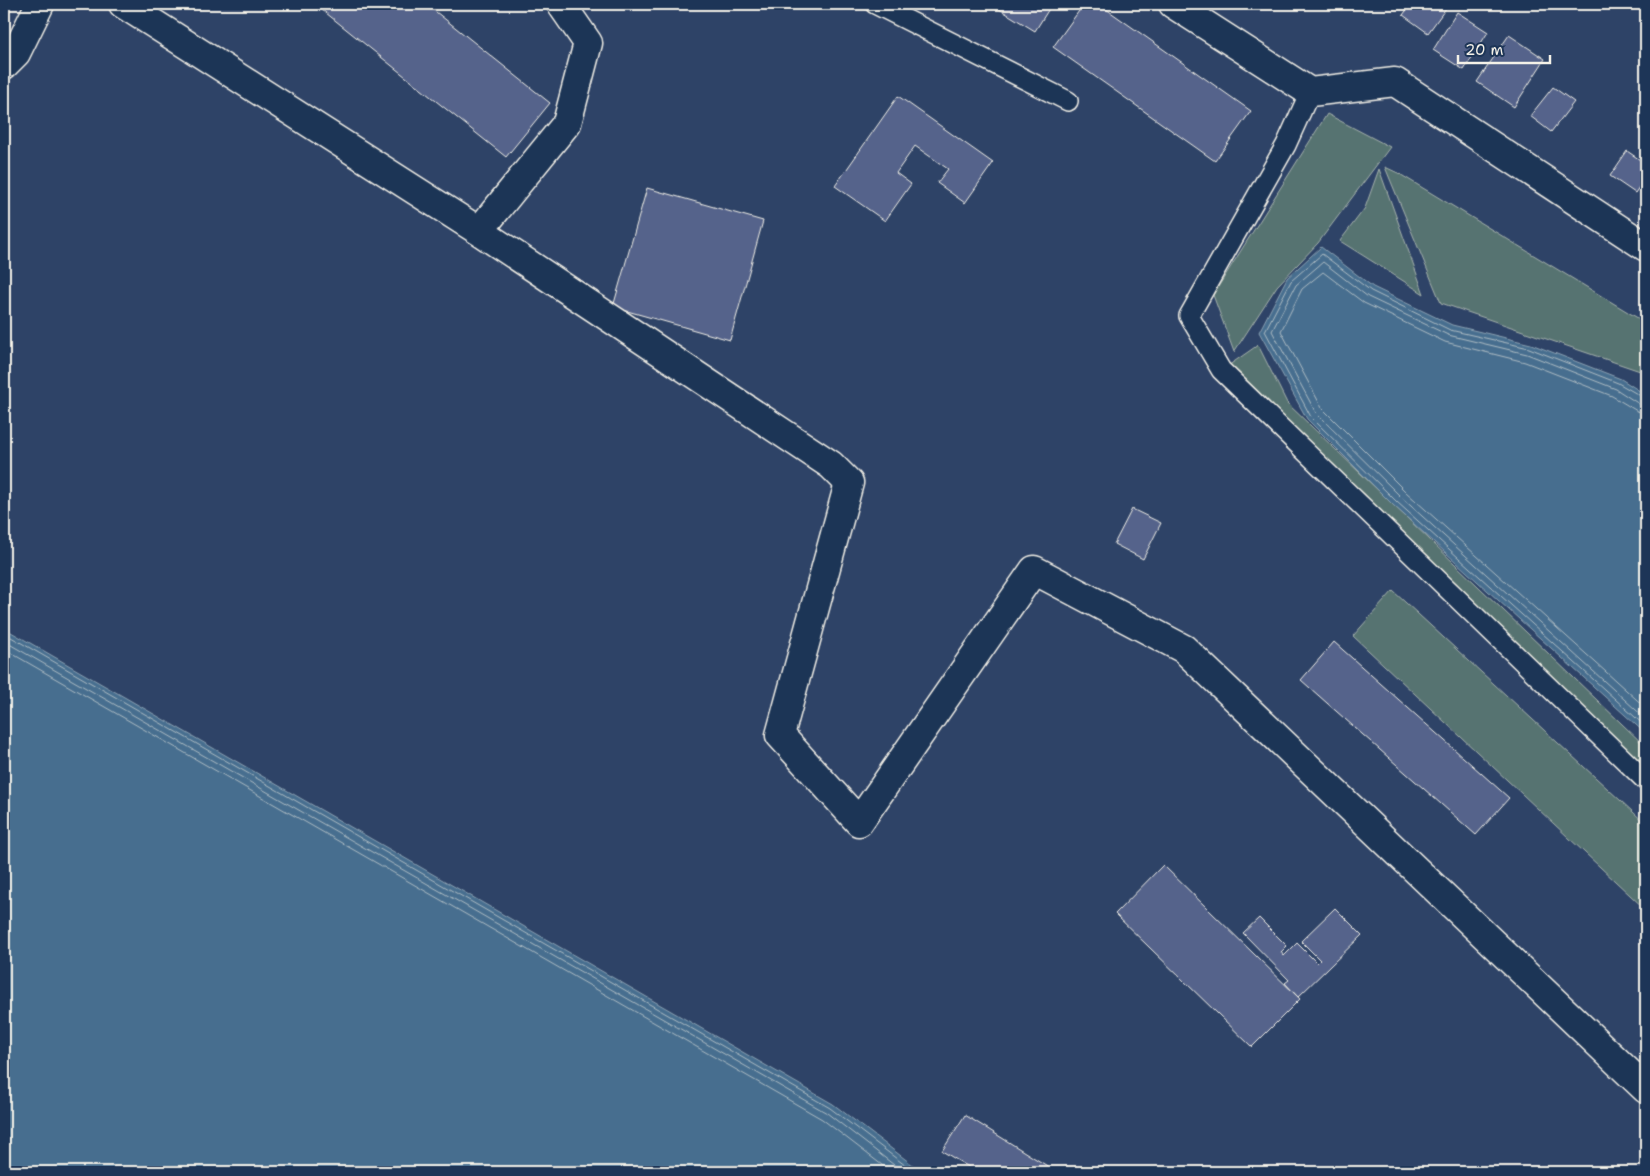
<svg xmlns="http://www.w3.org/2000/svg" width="1650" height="1176" viewBox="0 0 1650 1176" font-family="'Shantell Sans',sans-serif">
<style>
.green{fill:#577371;stroke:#a6b2ac}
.water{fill:#476e8f;stroke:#8ca2b3}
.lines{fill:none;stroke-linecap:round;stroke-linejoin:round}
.shore{stroke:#afbdc4;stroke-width:1}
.building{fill:#55648b;stroke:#f4f1e8}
.lane-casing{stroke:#f4f1e8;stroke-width:22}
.street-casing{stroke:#f4f1e8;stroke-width:31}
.lane{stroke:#1d3557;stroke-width:19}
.street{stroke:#1d3557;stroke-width:28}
</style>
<rect width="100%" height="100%" fill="#2e4367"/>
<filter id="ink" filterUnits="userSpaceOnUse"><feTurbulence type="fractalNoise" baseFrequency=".02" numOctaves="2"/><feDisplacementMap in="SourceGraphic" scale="10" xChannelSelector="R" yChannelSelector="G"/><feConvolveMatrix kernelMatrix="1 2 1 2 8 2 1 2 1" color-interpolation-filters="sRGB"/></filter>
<g filter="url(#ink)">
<path class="green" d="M1327 114 1390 147 1318 243 1277 286 1234 352 1213 295Z
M1385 167 1398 173 1646 323V373L1441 303Z
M1379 169 1424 294 1340 241 1365 208Z
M1258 345 1287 403 1646 747V777L1225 368Z
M1393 591 1646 824V910L1353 636Z"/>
<path class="water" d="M1321 247 1373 287 1452 325 1531 344 1621 379 1646 395V734L1393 505 1307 419 1259 332 1287 278Z
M4 628 833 1104 922 1172H4Z"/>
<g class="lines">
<path class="shore" d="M1646 399 1618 383 1529 348 1450 330 1371 291 1322 254 1291 281 1265 331 1311 417 1397 502 1646 727
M1646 405 1639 404 1616 389 1527 354 1448 335 1368 297 1323 262 1296 285 1272 331 1316 413 1401 497 1646 719
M1646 413 1637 411 1612 396 1525 362 1445 342 1364 303 1323 272 1302 289 1281 331 1322 408 1406 492 1646 708
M4 633 830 1108 914 1172
M4 641 827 1113 903 1172
M4 649 822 1119 891 1172"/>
</g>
<path class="building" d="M325 4H426L550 103 506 157 321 9Z
M991 4H1052L1035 31Z
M1084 4H1099L1251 111 1215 161 1053 47Z
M1411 4H1449L1428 33 1403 15Z
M1457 12 1488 32 1464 70 1433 50Z
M1509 35 1545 59 1514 107 1477 82Z
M1553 87 1574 102 1551 132 1530 116Z
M898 96 993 163 965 203 937 183 948 169 915 146 896 173 911 184 885 221 835 186Z
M1627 151 1646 164V177L1635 193 1610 176Z
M647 188 763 221 730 340 613 307Z
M1132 509 1161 523 1143 559 1114 544Z
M1334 642 1509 798 1476 835 1301 680Z
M1163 865 1300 999 1252 1047 1115 914Z
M1335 908 1362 935 1298 997 1285 983 1289 980 1243 933 1259 918 1287 946 1281 952 1284 956 1297 943 1317 963 1320 960 1301 941Z
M965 1115 1057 1172H977L942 1151Z"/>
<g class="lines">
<defs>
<path id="lane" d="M875 4 1068 101
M1310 92 1286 145 1189 316 1221 370 1646 781"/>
<path id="street" d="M123 4 479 231 831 465 849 483 780 735 859 822 1034 570 1184 649 1646 1089
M1173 4 1310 92 1395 82 1646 247
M4 65 16 53 40 4
M479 231 567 123 588 43 561 4"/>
</defs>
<use href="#lane" class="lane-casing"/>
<use href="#street" class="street-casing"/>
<use href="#lane" class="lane"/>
<use href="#street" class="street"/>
</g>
</g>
<rect width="1650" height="1176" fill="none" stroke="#1d3557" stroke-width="20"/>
<rect x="10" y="10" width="1630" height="1156" fill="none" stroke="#f4f1e8" stroke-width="2" filter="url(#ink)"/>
<path d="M1458 55v8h92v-8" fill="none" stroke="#f4f1e8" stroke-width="2.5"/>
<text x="1465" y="55" font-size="15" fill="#f4f1e8" stroke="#1d3557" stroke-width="4" paint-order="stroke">20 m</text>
</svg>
